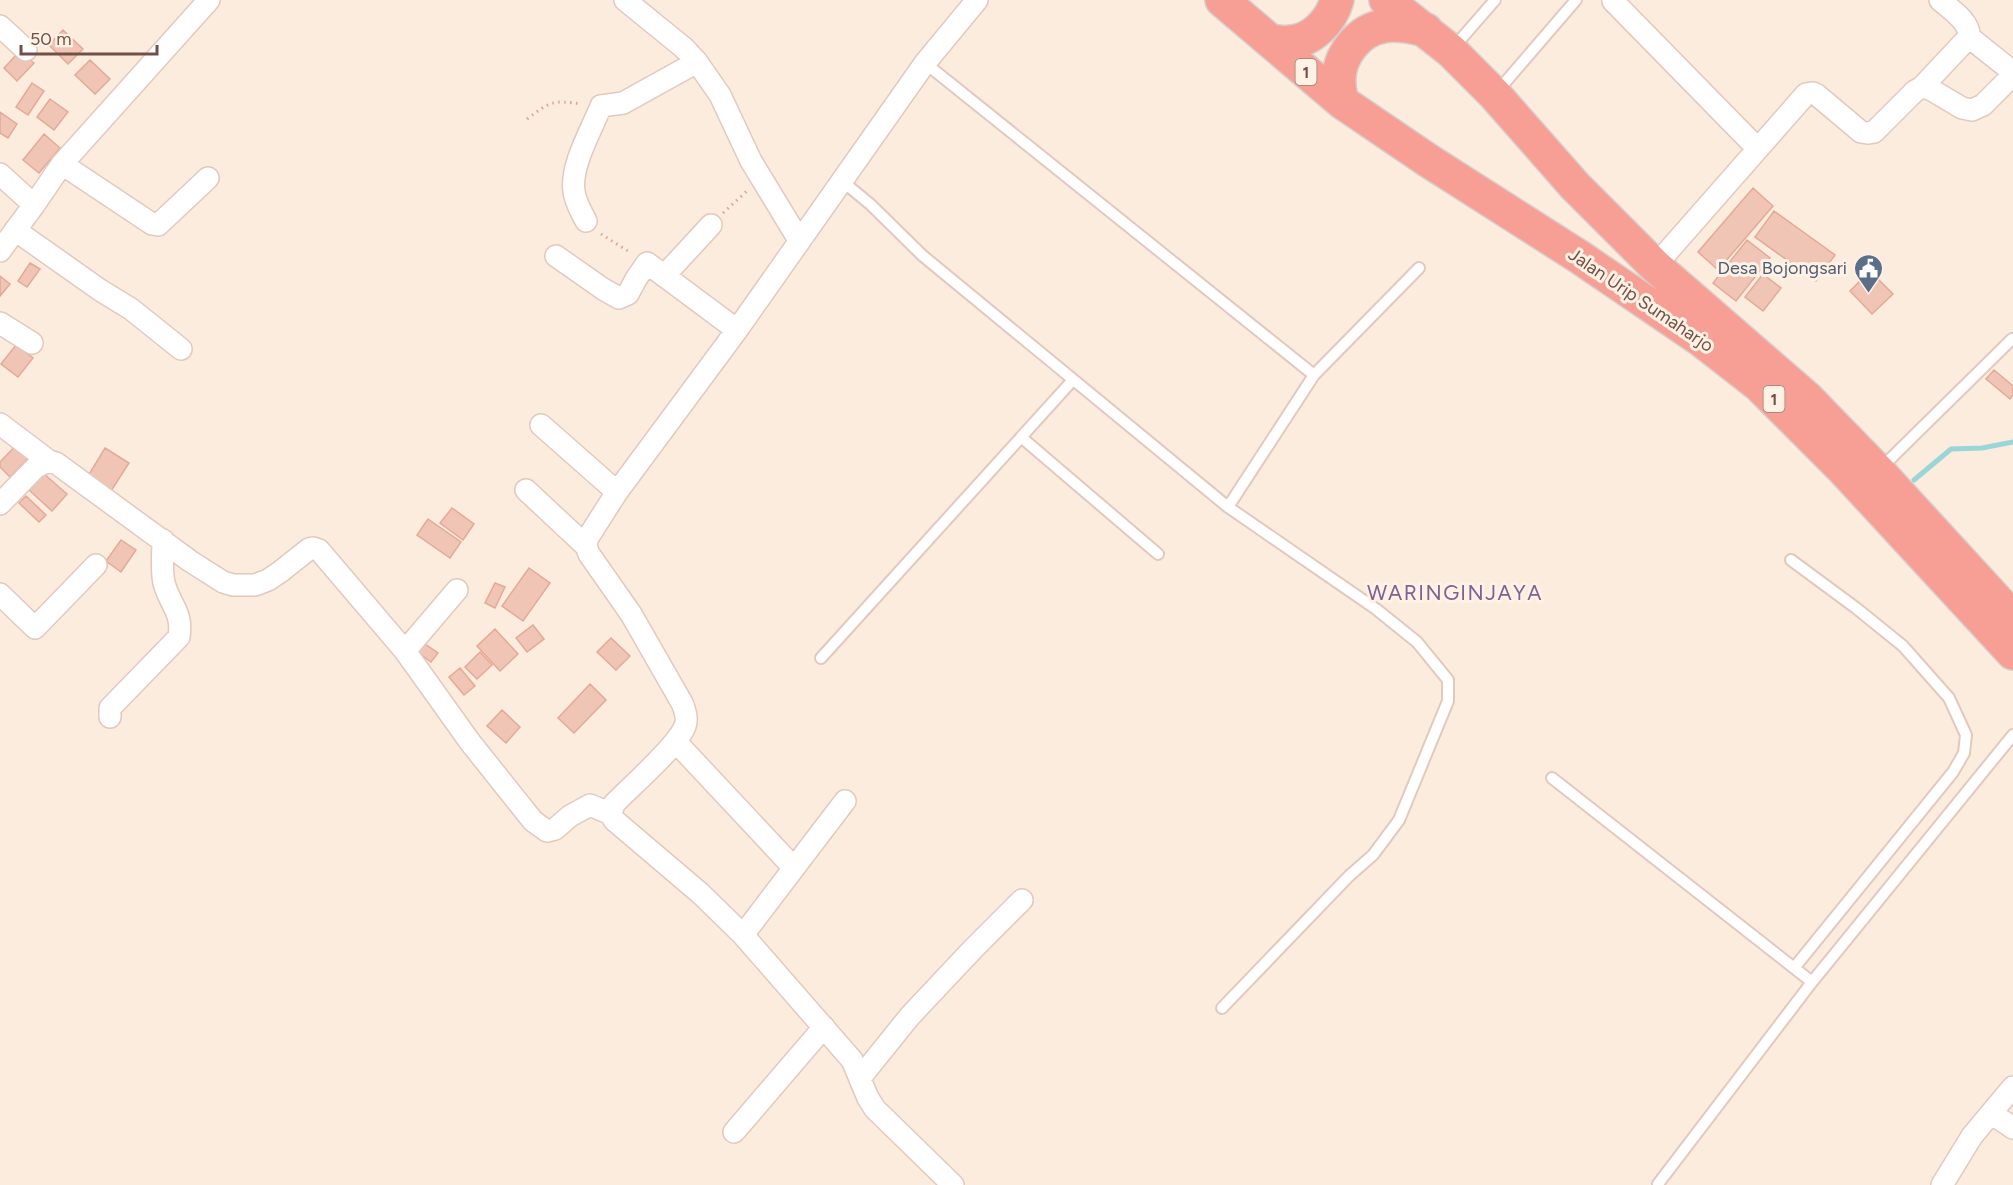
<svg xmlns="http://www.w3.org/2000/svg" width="2013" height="1185" viewBox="0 0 2013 1185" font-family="Figtree,sans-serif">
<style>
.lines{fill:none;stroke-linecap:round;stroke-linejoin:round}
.stream{stroke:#9ad6d7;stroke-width:5}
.building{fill:#f1c5b6;stroke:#e4a996;stroke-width:1.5}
.lane-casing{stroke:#e2c9be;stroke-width:14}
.street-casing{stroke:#e2c9be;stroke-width:24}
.highway-casing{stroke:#d8cecb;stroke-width:36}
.path{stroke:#d6a89a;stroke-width:3;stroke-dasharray:1.5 4.5;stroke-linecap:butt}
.lane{stroke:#fff;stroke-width:10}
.street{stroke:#fff;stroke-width:21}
.highway{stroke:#f79f94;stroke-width:33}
.labels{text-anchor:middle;stroke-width:6;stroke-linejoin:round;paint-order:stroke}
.shield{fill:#fff1e4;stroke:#9c8076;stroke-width:1.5}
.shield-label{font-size:16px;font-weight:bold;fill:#725047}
.service-label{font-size:18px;fill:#4e5e75;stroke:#fff1e4;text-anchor:end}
.street-label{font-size:18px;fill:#725047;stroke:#fff1e4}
.quarter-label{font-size:21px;letter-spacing:1.5px;fill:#7c6295;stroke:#fff1e4}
</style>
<rect width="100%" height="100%" fill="#fcecde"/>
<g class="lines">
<path class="stream" d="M1914 480 1951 449 1982 448 2013 442"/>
</g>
<path class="building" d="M63 30 83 49 68 64 49 45Z
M20 51 34 63 17 81 4 68Z
M90 60 110 79 95 94 75 75Z
M32 83 44 91 28 115 16 107Z
M50 99 68 112 54 130 37 117Z
M0 112 17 124 8 138 0 133Z
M44 134 60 148 39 173 23 160Z
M1753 188 1773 206 1718 270 1698 252Z
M1774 211 1835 255 1816 281 1755 237Z
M1747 240 1770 258 1736 301 1713 283Z
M30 263 40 269 27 287 18 281Z
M1870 271 1893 294 1872 314 1850 291Z
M1763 274 1781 288 1763 311 1745 297Z
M0 276 10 284 0 296Z
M16 345 33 358 18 377 1 364Z
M1994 370 2013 386V395L2010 399 1986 379Z
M20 441 33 454 10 477 0 467V462Z
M105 448 129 463 111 491 88 476Z
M43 473 67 494 52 511 28 489Z
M26 496 46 515 39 522 19 503Z
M452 508 474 524 463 540 440 523Z
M428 519 461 542 450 558 417 535Z
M121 540 136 550 121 572 106 561Z
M529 568 550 583 523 621 502 606Z
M495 583 505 587 495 608 485 603Z
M533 625 544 639 527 652 516 638Z
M495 629 518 654 500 671 477 646Z
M611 638 630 656 616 670 597 652Z
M422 642 438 653 431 662 416 651Z
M480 652 492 665 477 679 465 667Z
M460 668 475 686 464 695 449 677Z
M590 684 606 700 574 733 558 718Z
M502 710 520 727 506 743 487 726Z"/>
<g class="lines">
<defs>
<path id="lane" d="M1454 47 1495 0
M925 63 1314 375
M1496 93 1576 0
M842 181 870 204 923 256 1228 507 1376 609 1417 642 1448 680V701L1399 820 1373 855 1349 876 1222 1008
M1021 437 1158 554
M1880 469 2012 339
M1228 507 1314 375 1419 268
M1791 560 1856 608 1903 646 1949 698 1966 735 1964 753 1953 772 1794 968
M821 658 1072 381
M1552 778 1812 982
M1658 1184 1812 982 2013 735"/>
<path id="street" d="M625 0 684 48 697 62 720 95 751 161 799 240
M1613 1 1757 148
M0 26 26 50
M1969 37 2013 72
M1922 87 1969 37C1971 22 1950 9 1940 0
M62 164 152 224 158 225 208 178
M0 174 34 205 62 164 209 0
M586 221C581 211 575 202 574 191 570 166 592 129 601 106L623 103 697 62
M15 230 100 290 131 309 181 349
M0 251 34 205
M556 256 603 289 619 298 628 294 636 279 647 263 737 330
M1655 266 1806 94 1813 93 1817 95 1861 132 1867 133 1874 132 1915 91 1922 87 1930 89 1962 108 1972 110 1983 105 2013 75
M664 276 711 225
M0 323 32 343
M0 424 49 461 56 463 190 561 223 582 233 585H255L268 580 280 572 309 549 313 548 319 550 405 651 470 742 533 821 547 831 555 829 570 816 590 805 611 814
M541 425 617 492
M526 490 586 546
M0 504 36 467 49 461
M0 594 35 628 96 565
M405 651 457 590
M110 717V708L179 637C183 612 170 605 164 583 161 569 163 554 163 540
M676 742 794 868
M743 935 845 801
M860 1078 910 1016 973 949 1022 900
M1991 1113 2013 1128
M734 1132 824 1027
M953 1185 875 1109 868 1098 852 1060 743 935 701 894 614 820 611 814 614 804C630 787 678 746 685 726 688 719 685 710 682 703L631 614 589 554 586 546 587 539 617 492 737 330 925 63 977 0
M1942 1185 1972 1136 2013 1087"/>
<path id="highway" d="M1222 0 1342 102 1429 161 1581 258 1700 339 1759 385 1843 469 2013 653
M1386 0 1451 51 1495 95 1575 186 1655 266 1807 398 1878 471 2013 618
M1270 41C1276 42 1283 43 1290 42 1312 41 1331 21 1337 0
M1342 102C1341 96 1339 90 1339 84 1337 57 1358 30 1384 26 1398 23 1412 27 1426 30"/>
</defs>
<use href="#lane" class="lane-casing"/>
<use href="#street" class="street-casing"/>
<use href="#highway" class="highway-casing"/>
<path class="path" d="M527 119C551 101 552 100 582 104
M723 213 747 191
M601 234 631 253"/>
<use href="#lane" class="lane"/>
<use href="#street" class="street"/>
<use href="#highway" class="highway"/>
</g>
<defs>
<symbol id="civic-pin" viewBox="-11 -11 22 30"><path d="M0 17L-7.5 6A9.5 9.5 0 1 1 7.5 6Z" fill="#5c6f8a" stroke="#fff1e4"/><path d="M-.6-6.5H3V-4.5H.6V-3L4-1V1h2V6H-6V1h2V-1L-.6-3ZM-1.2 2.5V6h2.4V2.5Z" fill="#fff"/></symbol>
</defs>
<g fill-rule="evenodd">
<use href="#civic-pin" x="1852" y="252" width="33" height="45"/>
</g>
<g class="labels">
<g class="shield">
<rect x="1295.5" y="59" width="21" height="26" rx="4.5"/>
<rect x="1763.5" y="386" width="21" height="26" rx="4.5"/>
</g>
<g class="shield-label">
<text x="1306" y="78">1</text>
<text x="1774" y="405">1</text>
</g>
<g class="service-label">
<text x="1847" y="274">Desa Bojongsari</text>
</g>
<g class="street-label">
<text transform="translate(1641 300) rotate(34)" y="6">Jalan Urip Sumaharjo</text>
</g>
<g class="quarter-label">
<text x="1455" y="600">WARINGINJAYA</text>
</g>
</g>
<path d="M21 45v9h136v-9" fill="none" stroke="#725047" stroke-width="3"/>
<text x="30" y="45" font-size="18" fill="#725047" stroke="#fff1e4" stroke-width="4.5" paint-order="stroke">50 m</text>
</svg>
